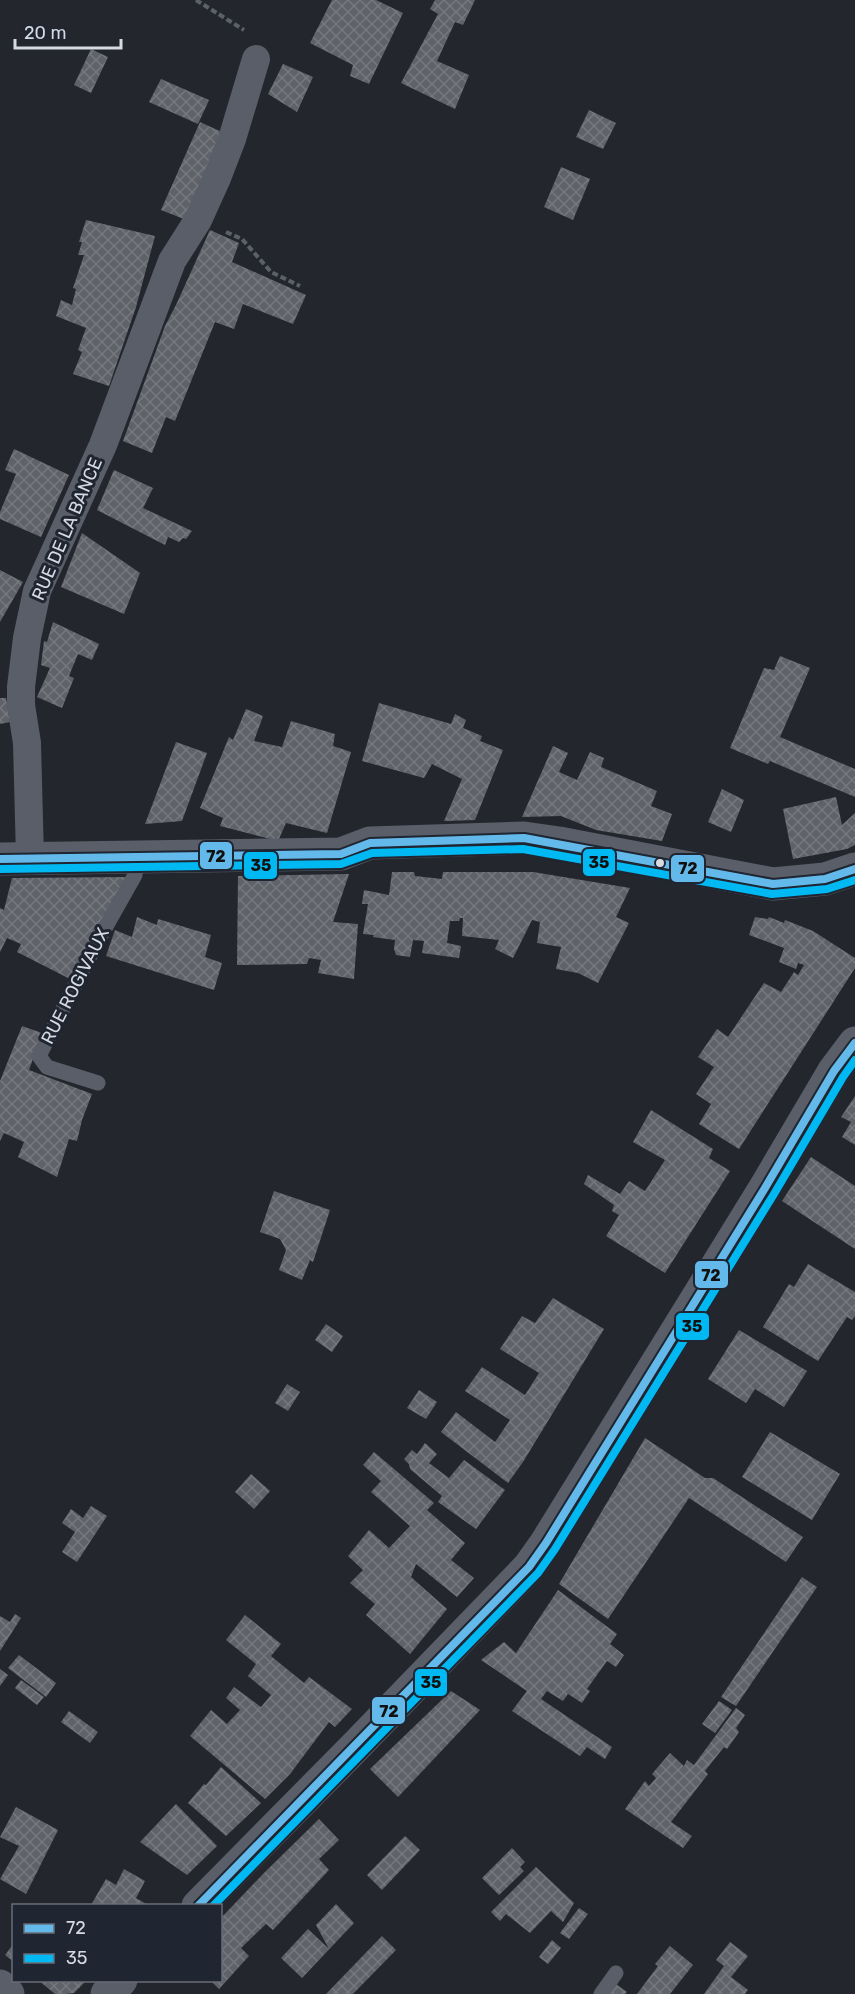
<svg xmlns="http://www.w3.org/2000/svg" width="855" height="1994" viewBox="0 0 855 1994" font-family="Rubik,sans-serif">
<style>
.building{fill:url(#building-cross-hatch)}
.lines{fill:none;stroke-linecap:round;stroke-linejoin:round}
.path{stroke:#5c6168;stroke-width:4;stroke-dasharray:6 3;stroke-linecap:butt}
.service{stroke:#595e68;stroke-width:15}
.minor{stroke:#595e68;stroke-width:28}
.tertiary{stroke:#595e68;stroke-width:33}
.bus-1-casing{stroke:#1f2531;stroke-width:12}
.bus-2-casing{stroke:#1f2531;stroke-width:12}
.bus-1{stroke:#63b9e9;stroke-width:8}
.bus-2{stroke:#00b9f2;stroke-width:8}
.bus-dot{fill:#d6dae2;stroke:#1f2531;stroke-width:2}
.labels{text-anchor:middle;stroke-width:6;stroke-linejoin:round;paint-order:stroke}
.street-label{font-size:18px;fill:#d6dae2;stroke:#1f2531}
.line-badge{stroke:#1f2531;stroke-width:2}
.pale-badge-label{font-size:16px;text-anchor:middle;font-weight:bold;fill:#111}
</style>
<defs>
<pattern id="building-cross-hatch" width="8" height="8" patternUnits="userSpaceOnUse" patternTransform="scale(1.5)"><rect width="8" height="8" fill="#5f6268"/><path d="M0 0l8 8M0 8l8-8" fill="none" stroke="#75787d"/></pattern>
</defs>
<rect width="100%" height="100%" fill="#23262d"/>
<path class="building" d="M332 0H376L403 13 369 84 350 76 353 65 310 43Z
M435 0H475L463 25 455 22 437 61 469 75 455 109 401 83 438 14 430 9Z
M91 49 108 57 91 93 74 85Z
M283 64 313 77 297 112 268 94Z
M161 79 209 100 198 124 149 102Z
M589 110 616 123 603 149 576 137Z
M200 122 224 133 189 221 161 210Z
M561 167 590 179 573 220 544 207Z
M86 220 155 236 136 307 109 386 73 374 82 352 78 350 86 328 56 316 61 300 72 305 76 289 73 288 84 255H78L82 242H79Z
M210 230 239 243 232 262 306 295 293 324 243 304 234 329 215 322 175 421 166 417 152 453 123 441 165 326 176 305Z
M14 449 69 475 41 537 0 519V512L16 474 5 470Z
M114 470 153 488 143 508 192 531 186 539 183 538 179 542 168 537 165 545 97 510Z
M82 533 140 573 124 614 61 587Z
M0 570 23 582 0 622Z
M53 622 99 644 92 660 78 654 69 676 74 678 62 708 37 697 50 668 41 665 44 641 47 642Z
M780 656 810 668 780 737 855 769V797L770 761 768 764 730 748 764 668 774 670Z
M0 698H6L10 722 0 724Z
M379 703 451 724 455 714 466 720 463 728 482 736 480 741 503 750 475 820 444 821 462 779 432 764 424 778 362 761Z
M246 709 263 716 254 741 282 747 291 721 335 734 333 746 351 752 327 833 286 823 278 841 220 826 223 818 200 808 229 737 233 740Z
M176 742 207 753 182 821 145 824Z
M553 746 568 753 559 772 577 780 590 752 604 758 601 767 657 791 651 806 672 814 662 841 596 830 561 816 522 817Z
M722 789 744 800 731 832 708 822Z
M836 797 842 825 855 813V845L847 849 793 859 783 809Z
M392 872H414L415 876 442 879 443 872H533L630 888 616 917 629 923 598 983 578 973 556 969 561 947 537 943 540 922 532 920 513 958 495 949 499 940 462 936 463 918H460L459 921H450L447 943 461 946 459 958 422 953 424 941 413 940 410 957 396 955 394 949 395 940 373 937 374 935 363 934 368 904H362L364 890 389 895Z
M349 874 333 922 358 924 354 979 318 973 321 960 309 958 307 964 237 965 238 876Z
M127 877 72 980 17 952 21 944 7 938 0 952V908L4 910 12 878Z
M137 917 157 925 158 919 211 935 205 957 222 963 214 990 106 956 115 930 132 937Z
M755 917 768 919 769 917 784 923 785 920 813 931 855 958V968L739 1149 699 1124 711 1104 696 1094 714 1067 698 1057 717 1029 728 1037 764 983 781 992 794 972 798 975 804 965 798 963 796 969 779 962 784 948 749 935Z
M22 1026 42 1033 29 1070 92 1094 82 1120 77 1141 69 1139 57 1177 18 1157 24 1142 4 1133 0 1141V1081Z
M855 1096V1145L842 1137 851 1122 841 1117Z
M651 1110 713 1149 709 1158 730 1171 665 1273 606 1236 619 1215 612 1211 614 1205 584 1184 588 1175 620 1194 629 1181 645 1191 665 1160 633 1142Z
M811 1157 855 1186V1249L782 1201Z
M274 1191 330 1210 313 1262 310 1260 302 1280 279 1270 286 1250 280 1239 260 1232Z
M808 1264 855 1292V1316L852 1320 847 1317 818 1361 763 1327 789 1284 794 1287Z
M553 1298 604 1329 523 1462 508 1483 441 1432 456 1412 495 1442 510 1420 465 1391 482 1367 525 1395 539 1373 500 1349 522 1316 535 1323Z
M326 1324 343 1336 332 1352 315 1340Z
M739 1330 807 1371 784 1407 755 1389 746 1403 708 1379Z
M287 1384 300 1392 288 1411 275 1403Z
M419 1390 437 1402 426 1419 407 1408Z
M770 1432 840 1474 812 1520 742 1477Z
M645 1438 705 1478H713L803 1537 786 1562 689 1498 608 1619 559 1584Z
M425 1443 437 1454 429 1463 449 1478 464 1460 505 1490 476 1529 438 1502 442 1496 410 1469 409 1464 404 1459 412 1450 417 1454Z
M374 1452 434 1503 427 1510 465 1543 451 1560 474 1578 457 1597 416 1564 411 1577 447 1609 410 1654 366 1615 375 1604 350 1583 363 1570 348 1556 369 1530 389 1548 410 1526 371 1492 381 1481 363 1465Z
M251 1474 270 1491 254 1509 235 1492Z
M91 1506 107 1516 77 1562 62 1552 75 1532 62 1523 71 1509 83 1518Z
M802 1577 817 1587 736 1706 721 1697Z
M558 1590 617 1634 610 1644 624 1655 616 1667 607 1661 587 1689 590 1691 582 1703 568 1694 563 1701 547 1691 541 1699 612 1747 605 1759 587 1747 580 1756 512 1711 527 1691 481 1660 504 1642 516 1653Z
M15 1614 21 1618 0 1651V1616L10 1622Z
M245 1615 281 1644 271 1656 304 1683 309 1677 352 1709 335 1727 329 1722 290 1774 265 1799 190 1736 211 1710 227 1724 240 1710 226 1698 234 1687 261 1707 271 1695 248 1676 256 1664 226 1640Z
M19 1655 56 1683 46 1697 8 1668Z
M0 1669 8 1675 0 1686Z
M21 1680 44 1697 37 1705 15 1688Z
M451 1691 480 1710 398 1797 370 1769Z
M719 1701 732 1710 715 1733 702 1724Z
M736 1708 745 1715 736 1728 739 1732 727 1749 724 1747 705 1771 708 1774 671 1822 692 1836 683 1848 625 1809 645 1781 649 1786 656 1778 652 1774 670 1753 684 1766 687 1760 694 1765Z
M69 1711 98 1732 90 1743 61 1722Z
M221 1767 261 1803 226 1836 188 1803 204 1784 206 1785Z
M176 1804 217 1846 187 1875 140 1842Z
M16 1807 58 1830 26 1894 0 1879 19 1846 0 1837Z
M319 1819 339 1840 319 1859 329 1870 273 1930 266 1924 241 1948 249 1956 219 1989 210 1980H220V1919L264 1873Z
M405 1836 420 1850 382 1890 367 1875Z
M512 1848 525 1862 520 1867 524 1871 499 1895 482 1878Z
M536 1867 574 1903 563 1922 551 1911 530 1933 506 1914 500 1921 491 1912Z
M124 1869 145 1881 136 1898 148 1905H91L106 1879 116 1885Z
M336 1904 354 1923 302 1978 281 1958 308 1929 329 1949 316 1925Z
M579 1908 588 1914 569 1939 560 1933Z
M382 1936 396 1950 353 1994H326Z
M552 1940 561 1948 548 1964 539 1957Z
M730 1942 748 1956 731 1977 748 1990 745 1994H704L724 1966 716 1960Z
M14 1943V1962L5 1955Z
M670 1946 693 1965 670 1994H637L658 1966 655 1964Z
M38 1980H87L74 1993 65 1994H55Z
M613 1982 627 1992 625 1994H604Z"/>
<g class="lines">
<path class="path" d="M196 0 244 30
M226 232 242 239 271 272 300 286"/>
<path class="service" d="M98 1083 47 1067 39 1056 95 946 135 875 137 856
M601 1994 616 1973"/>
<path class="minor" d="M30 858 27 743 21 705V687L27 638 37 591 103 445 172 261 198 220 217 178 232 139 256 59"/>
<path class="tertiary" d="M0 859 341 854 370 843 524 838 559 843 773 884 825 879 855 869
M198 1906 354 1748 529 1567 546 1543 765 1188 834 1071 855 1043
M0 1986 8 1994
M107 1994 121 1980"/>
<defs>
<path id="bus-1" d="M0 859 341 854 370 843 524 838 773 884 825 879 855 869
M198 1906 529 1567 546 1543 765 1188 834 1071 855 1043"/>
<path id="bus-2" d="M0 869 341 864 372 853 523 849 772 894 827 889 855 880
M213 1906 538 1573 555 1549 774 1194 843 1077 855 1060"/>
</defs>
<use href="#bus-1" class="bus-1-casing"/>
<use href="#bus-2" class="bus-2-casing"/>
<use href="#bus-1" class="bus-1"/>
<use href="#bus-2" class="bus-2"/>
</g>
<circle class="bus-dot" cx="660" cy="863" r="5"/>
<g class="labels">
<g class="street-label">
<text transform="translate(67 529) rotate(-67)" y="6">RUE DE LA BANCE</text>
<text transform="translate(75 986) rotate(-63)" y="6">RUE ROGIVAUX</text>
</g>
</g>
<g class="line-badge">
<rect x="199" y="841" width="34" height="29" rx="6" fill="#63b9e9"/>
<rect x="582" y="848" width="34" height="29" rx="6" fill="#00b9f2"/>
<rect x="243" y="851" width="35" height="29" rx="6" fill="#00b9f2"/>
<rect x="670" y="854" width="35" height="29" rx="6" fill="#63b9e9"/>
<rect x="694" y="1260" width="35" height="29" rx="6" fill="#63b9e9"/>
<rect x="675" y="1312" width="35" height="29" rx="6" fill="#00b9f2"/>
<rect x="414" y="1668" width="34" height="29" rx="6" fill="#00b9f2"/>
<rect x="371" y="1696" width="35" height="29" rx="6" fill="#63b9e9"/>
</g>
<g class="pale-badge-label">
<text x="216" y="862">72</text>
<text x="599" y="868">35</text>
<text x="261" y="871">35</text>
<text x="688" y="874">72</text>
<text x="711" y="1281">72</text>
<text x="692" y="1332">35</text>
<text x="431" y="1688">35</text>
<text x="389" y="1717">72</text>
</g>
<rect x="12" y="1904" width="210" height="78" fill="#1f2531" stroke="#686d78" stroke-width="1.5"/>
<rect x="24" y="1924" width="30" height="9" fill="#63b9e9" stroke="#686d78" stroke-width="1.5"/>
<text x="66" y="1934" font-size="18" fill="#d6dae2">72</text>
<rect x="24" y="1954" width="30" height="9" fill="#00b9f2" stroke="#686d78" stroke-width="1.5"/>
<text x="66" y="1964" font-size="18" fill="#d6dae2">35</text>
<path d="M15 39v9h106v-9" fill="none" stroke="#d6dae2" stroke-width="3"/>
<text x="24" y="39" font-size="18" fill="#d6dae2" stroke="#1f2531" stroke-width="4.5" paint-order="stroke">20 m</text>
</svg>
